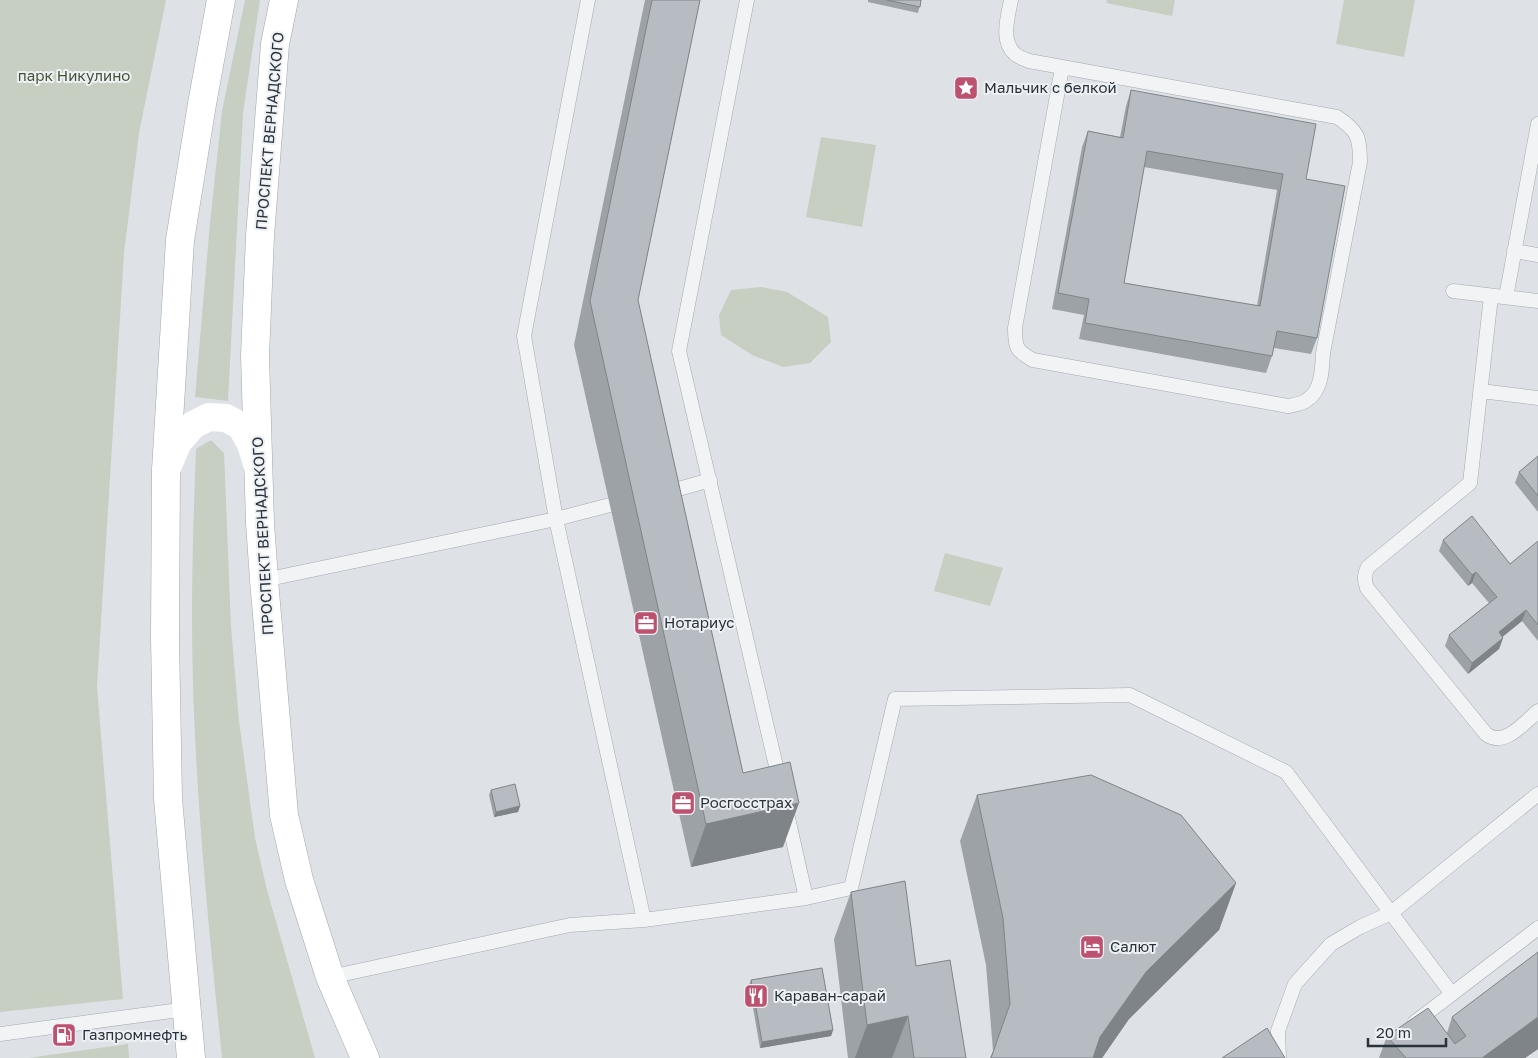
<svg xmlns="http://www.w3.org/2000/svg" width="1538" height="1058" viewBox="0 0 1538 1058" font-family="'Golos Text',sans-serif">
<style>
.green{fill:#c6cfc1}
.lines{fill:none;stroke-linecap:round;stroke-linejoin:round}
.lane-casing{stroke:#a4aaaf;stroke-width:15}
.primary-casing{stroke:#9fa8b0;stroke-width:29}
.lane{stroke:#f1f3f5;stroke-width:14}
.secondary{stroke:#fff;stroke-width:28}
.primary{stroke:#fff;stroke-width:28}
.wall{fill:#9da2a7;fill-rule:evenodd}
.shaded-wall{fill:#7f8488}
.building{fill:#b6bcc2;stroke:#7f8488;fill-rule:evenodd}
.labels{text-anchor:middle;stroke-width:4;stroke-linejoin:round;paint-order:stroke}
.park-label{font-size:15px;fill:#425538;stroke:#eef1f4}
.poi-label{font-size:15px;fill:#29323b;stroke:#eef1f4;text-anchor:start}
.street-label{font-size:15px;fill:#29323b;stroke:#eef1f4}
</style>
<rect width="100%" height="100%" fill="#dee2e6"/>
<path class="green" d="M0 0H166L139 133 124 253 97 687 123 999 0 1012Z
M245 0H260L243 113 228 401 195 397 210 223 222 111Z
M1107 0H1175L1172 16 1106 3Z
M1344 0H1415L1404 57 1336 44Z
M821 137 876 145 862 227 806 217Z
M761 287 787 292 828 317 831 342 810 363 783 367 752 355 721 335 719 315 731 290Z
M211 440 224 453 231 626 239 721 255 838 267 890 315 1058H222C207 911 192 764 192 616 192 560 194 505 196 449Z
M945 553 1003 568 990 606 934 591Z
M128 1044 129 1058H28Z"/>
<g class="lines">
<defs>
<path id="lane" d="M588 0 524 336 556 519 610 505
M747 0 679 351 780 783
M1011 0C1008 17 1000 40 1015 54 1018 57 1024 59 1029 61L1337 117C1358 131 1360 137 1360 162L1323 353C1322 370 1322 390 1307 400 1302 404 1294 405 1288 406L1033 360C1016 351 1015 347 1015 328L1062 68
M1514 251 1538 255
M1453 291 1538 301
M1491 296 1470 483 1368 567C1364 575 1364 580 1367 588L1486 734C1504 748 1524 723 1538 711
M1506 297 1538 124
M1481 391 1538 398
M661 494 710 480
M264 580 556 519 644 920
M786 809 806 898
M330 977 570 925 644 920 806 898 851 888 895 699 1130 695 1286 772 1391 913 1538 794
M1415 1022 1452 994
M0 1034 187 1009
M1279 1058 1278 1031 1295 984 1331 944 1360 927 1391 913 1452 994 1538 928"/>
<path id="primary" d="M284 0 275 44 260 236 255 356 260 523 264 580 284 815 299 880 330 977 365 1058
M191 1058 168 799 165 638 166 470 180 240 202 104 221 0"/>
</defs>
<use href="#lane" class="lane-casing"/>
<use href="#primary" class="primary-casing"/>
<use href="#lane" class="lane"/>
<path class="secondary" d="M166 470 178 442 193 425 209 417 226 418 241 426 251 444 257 464"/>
<use href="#primary" class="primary"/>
</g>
<path class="wall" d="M645 0H700L638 300 743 773 783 847 691 867 574 345Z
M868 0H921L918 13 868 2Z
M1131 90 1306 179 1317 338 1311 354 1274 348 1272 356 1266 373 1079 339 1084 315 1052 309 1082 147 1088 131 1120 137 1126 106ZM1144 167 1277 190 1257 306 1124 283Z
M1538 456V512L1515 483 1519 472Z
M1443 540 1510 564 1538 541V641L1522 621 1502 637 1503 638 1499 649 1468 674 1445 646 1449 635 1489 603 1472 583 1468 586 1439 551Z
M491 790 520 806 518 812 494 817 489 795Z
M977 795 1236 883 1219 930 1129 1019 1102 1058H990L993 1051 986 965 960 841Z
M851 892 916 966 966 1058H848L834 939Z
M751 980 833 1030 831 1036 760 1048 749 985Z
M1452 1017 1538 1049 1525 1058H1379L1387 1036 1447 1033Z"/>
<path class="shaded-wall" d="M1476 572 1472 583 1468 586 1472 575Z
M1526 610 1522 621 1495 643 1499 632Z
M1503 638 1499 649 1468 674 1472 663Z
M799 803 783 847 691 867 706 824Z
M520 806 518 812 494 817 496 812Z
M1236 883 1219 930 1129 1019 1102 1058H1093L1100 1037 1146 972Z
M908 1016 892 1058H855L867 1025Z
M1538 1017V1049L1525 1058H1482Z
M833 1030 831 1036 760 1048 762 1042Z"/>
<path class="building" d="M652 0H700L638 300 743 773 790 762 799 803 706 824 590 301Z
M887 0H921L920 7Z
M1131 90 1316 124 1306 179 1345 186 1317 338 1277 331 1272 356 1085 323 1089 299 1058 293 1088 131 1123 138ZM1147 151 1283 174 1260 306 1124 283Z
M1538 456V496L1519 472Z
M1472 516 1510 564 1538 541V625L1526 610 1499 632 1503 638 1472 663 1449 635 1497 597 1476 572 1472 575 1443 540Z
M1091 775 1181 815 1236 883 1146 972 1100 1037 1093 1058H991L1010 1004 1003 918 977 795Z
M515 784 520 806 496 812 491 790Z
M905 881 916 966 950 960 966 1058H914L908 1016 867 1025 851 892Z
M1538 952V1017L1482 1058H1406L1387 1036 1428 1008 1455 1044 1466 1036 1452 1017Z
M822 968 833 1030 762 1042 751 980Z
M1267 1028 1285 1058H1222Z"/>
<defs>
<symbol id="sight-square" viewBox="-11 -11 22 22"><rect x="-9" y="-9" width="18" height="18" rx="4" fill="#bd5170" stroke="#eef1f4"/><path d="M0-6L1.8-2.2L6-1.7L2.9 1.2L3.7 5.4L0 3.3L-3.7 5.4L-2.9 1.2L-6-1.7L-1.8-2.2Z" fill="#fff"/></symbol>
<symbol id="office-square" viewBox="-11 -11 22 22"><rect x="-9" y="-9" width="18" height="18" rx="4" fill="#bd5170" stroke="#eef1f4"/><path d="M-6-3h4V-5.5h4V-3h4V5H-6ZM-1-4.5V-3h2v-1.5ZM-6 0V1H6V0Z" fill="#fff"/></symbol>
<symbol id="hotel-square" viewBox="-11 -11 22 22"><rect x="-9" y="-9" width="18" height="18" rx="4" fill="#bd5170" stroke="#eef1f4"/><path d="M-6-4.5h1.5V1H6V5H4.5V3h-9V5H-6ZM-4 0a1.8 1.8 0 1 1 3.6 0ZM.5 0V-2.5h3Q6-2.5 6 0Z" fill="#fff"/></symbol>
<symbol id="restaurant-square" viewBox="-11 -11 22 22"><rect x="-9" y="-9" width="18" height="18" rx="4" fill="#bd5170" stroke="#eef1f4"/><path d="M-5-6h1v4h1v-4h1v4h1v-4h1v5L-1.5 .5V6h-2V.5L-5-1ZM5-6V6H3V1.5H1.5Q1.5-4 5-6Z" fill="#fff"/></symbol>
<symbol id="fuel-square" viewBox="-11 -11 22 22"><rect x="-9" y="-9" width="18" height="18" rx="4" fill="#bd5170" stroke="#eef1f4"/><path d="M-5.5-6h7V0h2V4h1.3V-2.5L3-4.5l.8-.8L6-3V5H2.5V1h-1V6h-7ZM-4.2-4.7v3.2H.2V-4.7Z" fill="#fff"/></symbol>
</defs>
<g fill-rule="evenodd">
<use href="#sight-square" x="952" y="74" width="28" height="28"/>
<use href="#office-square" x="632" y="609" width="28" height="28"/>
<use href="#office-square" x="669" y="789" width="28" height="28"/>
<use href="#hotel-square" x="1078" y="933" width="28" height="28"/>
<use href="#restaurant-square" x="742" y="982" width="28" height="28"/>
<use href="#fuel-square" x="50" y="1021" width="28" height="28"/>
</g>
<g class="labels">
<g class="park-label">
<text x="74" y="81">парк Никулино</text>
</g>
<g class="poi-label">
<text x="984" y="93">Мальчик с белкой</text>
<text x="664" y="628">Нотариус</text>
<text x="700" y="808">Росгосстрах</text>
<text x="1110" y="952">Салют</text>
<text x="774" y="1001">Караван-сарай</text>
<text x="82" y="1040">Газпромнефть</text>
</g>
<g class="street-label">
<text transform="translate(270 131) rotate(-85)" y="5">ПРОСПЕКТ ВЕРНАДСКОГО</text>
<text transform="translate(263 536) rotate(-93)" y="5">ПРОСПЕКТ ВЕРНАДСКОГО</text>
</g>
</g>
<path d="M1368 1038v8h78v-8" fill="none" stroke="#29323b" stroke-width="2.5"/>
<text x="1376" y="1038" font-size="15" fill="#29323b" stroke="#eef1f4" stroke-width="4" paint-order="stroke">20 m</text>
</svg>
